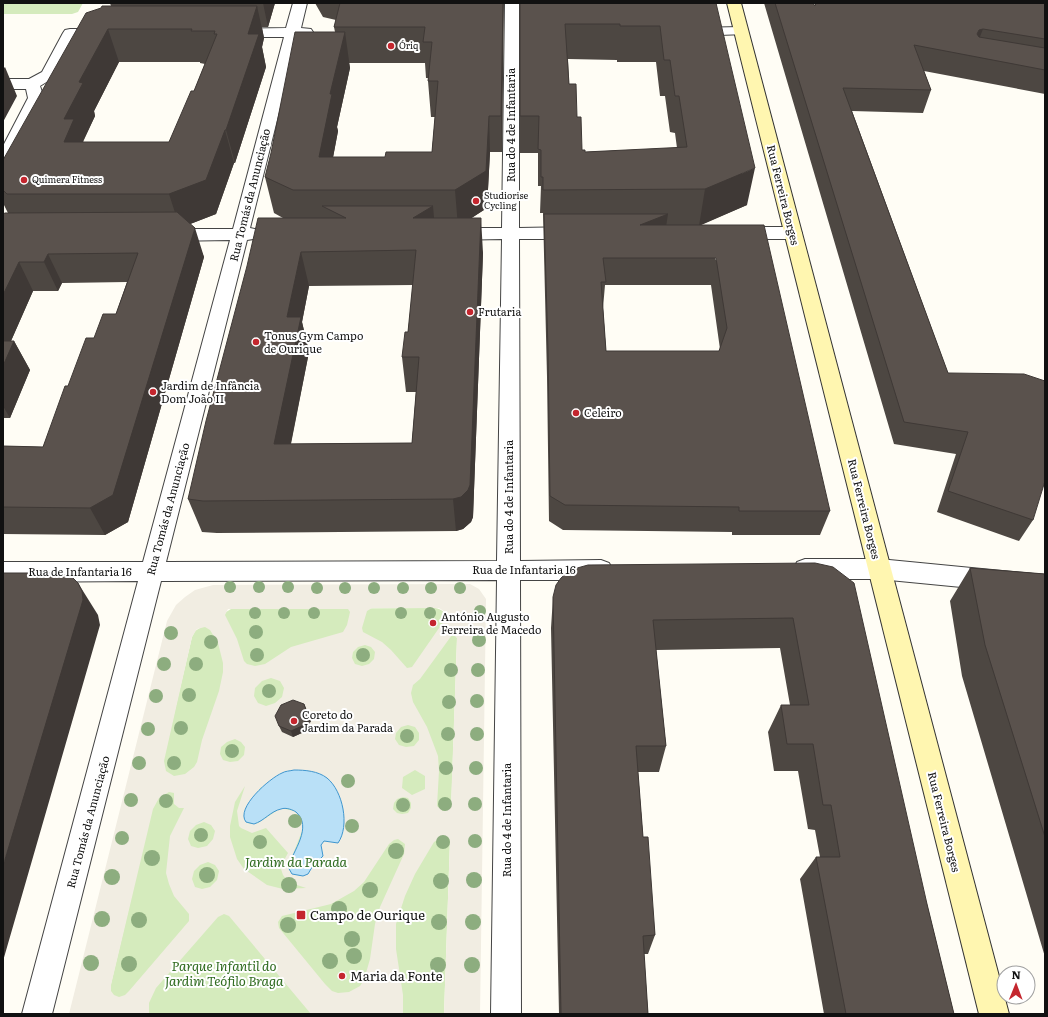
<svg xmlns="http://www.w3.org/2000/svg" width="1048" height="1017" viewBox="0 0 1048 1017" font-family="Literata,serif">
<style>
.green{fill:#d5ebbd}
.plaza{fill:#f1ede2;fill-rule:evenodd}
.water{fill:#b9e0f7;stroke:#3f96cf}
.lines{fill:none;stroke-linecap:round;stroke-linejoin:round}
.minor-casing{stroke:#444;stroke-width:2}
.secondary-casing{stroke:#333;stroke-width:2}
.minor{fill:#fff;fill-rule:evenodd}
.secondary{fill:#fff6b0;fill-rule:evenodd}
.tree{fill:#8dad7f}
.wall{fill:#4d4742;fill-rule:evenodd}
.shaded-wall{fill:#3f3936}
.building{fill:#5a524d;stroke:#3f3936;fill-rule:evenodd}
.poi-dot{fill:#c4262e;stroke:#fff;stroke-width:1.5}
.labels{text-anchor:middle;stroke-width:4;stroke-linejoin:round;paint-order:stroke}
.far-poi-label{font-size:9px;fill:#111;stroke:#fff;text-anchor:start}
.street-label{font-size:11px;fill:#111;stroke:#fff}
.poi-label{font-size:11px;fill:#111;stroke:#fff;text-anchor:start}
.near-park-label{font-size:13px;font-style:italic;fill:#2f6b1f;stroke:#fff}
.near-poi-label{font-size:13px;fill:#111;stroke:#fff;text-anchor:start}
</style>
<rect width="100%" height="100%" fill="#fffdf5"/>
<path class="green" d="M3 3H83L78 12 72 14H3Z
M435 608C448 609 452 627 457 638L444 1014H104L192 637 195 631 231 609Z"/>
<path class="plaza" d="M466 584H470L479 589 486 599 480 1014H444L450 840 448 837 443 836 434 842 415 874 405 896 396 924V949L403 995V1014H311L229 916 224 914 218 917 156 988 149 1003V1014H69L167 621 176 605 185 597 195 590 213 585ZM372 608H439L445 612 446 618 412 667 407 668 391 650 382 642 363 632 362 628 367 611ZM228 609H348L350 612 347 625 343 632 291 647 265 664 255 666 247 664 244 661 237 639 225 615ZM205 627 210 630 218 643 223 663V672L219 691 202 740 197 762 194 767 185 774 174 776 166 771 164 761 192 637 197 629ZM452 635H454L457 638 451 804 448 809 443 811 437 806 439 771 438 756 427 727 413 702 411 693 413 685 420 679ZM365 645 371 647 375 652 374 659 369 664 362 666 355 664 352 658 353 652 358 647ZM271 678 280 681 284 688 282 697 275 703 266 706 258 703 254 696 255 688 262 681ZM408 725 415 727 419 733V740L414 746 406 747 399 745 395 739 396 733 401 727ZM235 739 241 742 245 747 244 755 238 761 230 762 223 760 220 754 221 747 227 742ZM415 770 425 776V789L412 795 402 788 403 777ZM245 786 237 811 239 826 241 828 252 833 266 828 288 853 282 864 281 869 283 875 287 880 294 884 306 888 283 889 267 885 244 869 237 859 230 837V826L235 802ZM261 787 341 838 324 841 321 845 320 859 315 862 288 867 302 831 303 822 300 816 294 811 281 808 258 823 250 824 246 822 245 810ZM169 792 174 793V804L179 808H184L170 836 166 873 169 884 174 896 189 914V921L129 991 125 995 119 997 114 995 111 991V985L153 809 159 798ZM403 797 408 798 411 803V808L408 813 402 814 397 813 393 809 394 803 397 799ZM204 822 211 825 215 831 213 839 207 846 198 848 191 846 188 839 190 831 196 825ZM398 839 405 844 404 854 380 907 375 924 370 959 364 980 360 986 349 992 338 993 332 991 325 984 279 928 278 922 282 916 331 904 354 891 364 882 389 844 394 840ZM208 862 215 865 219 871 217 880 210 887 202 889 195 887 192 879 194 871 200 865Z"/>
<path class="water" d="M294 770C305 770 318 771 327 778 343 791 350 826 338 843L324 841 321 845 323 856 320 859 315 862 308 874 303 876 292 874 288 867C293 851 313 827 296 812 293 810 286 807 281 809 271 811 264 821 254 824L246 822C235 808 270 778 282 773 285 771 290 771 294 770Z"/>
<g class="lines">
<defs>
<path id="minor" d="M293 3H307L301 28 311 29 313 32 311 35 298 36 250 228 260 230 263 234 260 238 247 240 166 562 497 561 502 239 452 240 446 238 443 234 446 230 452 228H502L505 3H519V228L574 227 580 229 583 233 580 237 574 239H519L520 561 601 560 609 563 613 570 609 577 601 580H520L521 1014H491L497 580 161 581 52 1014H22L138 581 3 582V562H143L230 240 168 241 162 239 159 235 162 231 168 229H233L284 37H232L227 36 225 33 227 30 232 29 286 28Z
M741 27 746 28 748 31 746 34 692 36 687 35 685 32 687 29 692 28Z
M70 29H104L109 30 111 33 109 36 75 37 53 78 40 86 44 98 11 162 9 165 3 167V146L28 98 26 89H3V79H29L42 72 63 33 65 30Z
M736 227H793L799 229 802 233 799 237 793 239H736L730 237 727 233 730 229Z
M805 559H879L1045 575V595L879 579H805L797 576 794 569 797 562Z"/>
<path id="secondary" d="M727 3H741L1009 1014H979Z"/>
</defs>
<use href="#minor" class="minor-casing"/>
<use href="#secondary" class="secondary-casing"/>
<use href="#minor" class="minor"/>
<use href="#secondary" class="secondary"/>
</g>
<g class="tree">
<circle cx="230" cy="587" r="6"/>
<circle cx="259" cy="587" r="6"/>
<circle cx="288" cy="587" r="6"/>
<circle cx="317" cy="588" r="6"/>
<circle cx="345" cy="588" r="6"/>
<circle cx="374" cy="588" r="6"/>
<circle cx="403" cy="588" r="6"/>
<circle cx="431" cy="588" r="6"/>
<circle cx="460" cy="588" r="6"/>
<circle cx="480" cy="611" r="6"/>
<circle cx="255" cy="613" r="6"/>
<circle cx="284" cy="613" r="6"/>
<circle cx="314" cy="613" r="6"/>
<circle cx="401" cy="613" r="6"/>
<circle cx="430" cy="613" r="6"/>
<circle cx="256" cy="632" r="7"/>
<circle cx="171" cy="633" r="7"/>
<circle cx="479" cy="640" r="7"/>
<circle cx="211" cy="642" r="7"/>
<circle cx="257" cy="655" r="7"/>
<circle cx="363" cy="655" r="7"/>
<circle cx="164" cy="664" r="7"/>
<circle cx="196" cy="664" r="7"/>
<circle cx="451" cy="670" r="7"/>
<circle cx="478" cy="670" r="7"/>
<circle cx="269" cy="691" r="7"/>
<circle cx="189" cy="695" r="7"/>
<circle cx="156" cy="696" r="7"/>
<circle cx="477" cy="701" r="7"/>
<circle cx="449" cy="702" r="7"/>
<circle cx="181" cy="728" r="7"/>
<circle cx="148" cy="729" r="7"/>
<circle cx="448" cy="734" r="7"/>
<circle cx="477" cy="734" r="7"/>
<circle cx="407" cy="736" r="7"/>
<circle cx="232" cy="751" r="7"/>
<circle cx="139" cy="763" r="7"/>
<circle cx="174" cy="763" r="7"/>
<circle cx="446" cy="768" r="7"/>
<circle cx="476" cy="768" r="7"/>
<circle cx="348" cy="781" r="7"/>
<circle cx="131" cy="800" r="7"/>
<circle cx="166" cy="801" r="7"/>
<circle cx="445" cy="804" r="7"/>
<circle cx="475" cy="804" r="7"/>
<circle cx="403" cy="805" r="7"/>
<circle cx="295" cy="821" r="7"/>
<circle cx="352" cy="826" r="7"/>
<circle cx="201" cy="835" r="7"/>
<circle cx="122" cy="838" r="7"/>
<circle cx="475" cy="841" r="7"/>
<circle cx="260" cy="842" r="7"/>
<circle cx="443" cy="842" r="7"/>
<circle cx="396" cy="851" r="8"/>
<circle cx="152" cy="858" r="8"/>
<circle cx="207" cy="875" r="8"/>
<circle cx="112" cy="877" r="8"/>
<circle cx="474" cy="880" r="8"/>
<circle cx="441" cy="881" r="8"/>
<circle cx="289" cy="885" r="8"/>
<circle cx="370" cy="890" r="8"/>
<circle cx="339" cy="909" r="8"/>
<circle cx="102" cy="919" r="8"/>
<circle cx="139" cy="920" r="8"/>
<circle cx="439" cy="922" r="8"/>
<circle cx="473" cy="922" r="8"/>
<circle cx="288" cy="925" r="8"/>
<circle cx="352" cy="939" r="8"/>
<circle cx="354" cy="956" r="8"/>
<circle cx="330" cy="961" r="8"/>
<circle cx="91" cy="963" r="8"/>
<circle cx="129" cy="964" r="8"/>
<circle cx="438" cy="965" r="8"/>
<circle cx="472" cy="965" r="8"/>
</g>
<path class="wall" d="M110 3H275L268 27H262L264 38 262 47 266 67 235 163H234L216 214 190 224 204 257 128 522 105 535 3 534V446L43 447 68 386 94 338 116 314 127 282 62 283 58 291H33L11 341H14L30 370 10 418H3V214L8 213 3 203V160L111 6ZM119 62H200V63L205 64 194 91 169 142H83L95 116 94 111Z
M315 3H504L502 152H490L487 208 471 218 483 253 473 517 471 522 463 529 456 531 217 533 202 532 188 499 283 218 274 213 265 177 335 32 334 27 336 20 323 17ZM349 63H425L426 78H428V81L431 117H435L432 152 385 157H333L338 131 337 127 350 68ZM413 285 408 332 402 357 406 392H416L412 443 291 444 309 352 302 322 309 286Z
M520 3H716L747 205 700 225 830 511 820 535H732V532L563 530 549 521 547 377 543 213H540L541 186H538V153H520ZM568 59 617 60V62H656L660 96H665L670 132 675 133 677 148 585 152 582 150 577 117 569 84ZM605 285H711L720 349 719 351H606L603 308Z
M764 3H813L815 6 1045 3V94L924 71 931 90 923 113 852 111 948 373 1033 520 1019 541 937 512 956 454 894 444Z
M815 563 927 904 954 1014H824L800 879 816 857H820L815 830 808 829 798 771H774L768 732 781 705H790L780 648 656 650 666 746 659 772H638L643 837 655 935 648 954H644L648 1014H559L551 628 553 597Z
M970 568 1045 574V957L962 676 950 601Z
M311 721 304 732 293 737 282 732 279 726Z"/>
<path class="shaded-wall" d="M263 3H275L268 27Z
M503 3V38L502 152 501 116Z
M257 6 264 38 262 47 266 67 235 163 226 130 248 34Z
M108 29 119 62 94 111 95 116 83 141 88 152 64 142V119L79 82Z
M983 29 974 52 971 53 969 57 979 30Z
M345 32 350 68 337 127 338 131 327 190 319 157 330 94Z
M5 67 17 96 3 122V69Z
M489 116 490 152 487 208 458 227 455 190Z
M225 130 234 163 216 214 180 228 169 194Z
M755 168 747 205 699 226 705 189Z
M433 206 436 241 413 218Z
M668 214 664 240 640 225Z
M481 218 483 253 473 517 471 522 463 529 456 531 453 499Z
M195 228 204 257 128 522 105 535 90 508Z
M301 252 309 286 302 322 309 352 284 477 274 444 287 317Z
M48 254 62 283 58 291 44 262Z
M19 262 33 291 3 359V295Z
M14 341 30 370 10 418 3 406V366Z
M78 583 98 615 100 625 3 961V866Z
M304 704 311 721 304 732 293 737 291 731Z"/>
<path class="building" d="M340 3H503L501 116H489L486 171 455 190H293L265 177 271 153 295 32H345L330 94H332L319 157H385L386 152H432L438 81H428L432 42H423L425 27H334Z
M520 3H716L755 168 705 189 543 190V177H541V150L538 149 539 116H520ZM565 24H620V26H660L664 60H670L675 96H679L687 147 585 152V150H582L581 117H577L576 84H569Z
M775 3H813L815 6 816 3H1045V39L983 29 979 30 977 34 979 37 1045 48V70L914 45 931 90 843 88 948 373 1024 374 1045 381V481L1033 520 948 491 968 432 904 422Z
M102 6H257L248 34H259L226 130H225L206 180 169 194H7L3 190V160L86 13 101 8ZM108 29H192L191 31H215L214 34H217L194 91H191L169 142H64L74 119H64L83 83 79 82Z
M322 206H433L413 218H481L470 485 468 490 461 497 453 499 203 501 188 499 206 421 247 266 258 218H346ZM416 250 408 332H405L402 357H419L412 443 274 444 301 317H287L301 252Z
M177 212 195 228 113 495 90 508 3 507V446L43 447 65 386H68L86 338H94L103 314H116L138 253 48 254 44 262H19L3 295V214L5 213Z
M544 214H668L640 225H764L830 511H739V507L565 505 550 496 548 350ZM603 258H716L727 328 719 351H606L601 282H606Z
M3 341H14L3 366Z
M815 563 833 567 854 583 927 904 954 1014H846L816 857H840L831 805H823L813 744H787L781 705H809L793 618 653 620 666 746H636L643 837H648L655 935 643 936 648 1014H561L553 597 556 585 561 578 570 570 588 565Z
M970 568 1045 574V837L985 645Z
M3 573H60L72 577 78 583 82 591 83 600 3 866Z
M293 700 304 704 308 715 302 726 291 731 279 726 275 716 281 705Z"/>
<g class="poi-dot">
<circle cx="391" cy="46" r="4"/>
<circle cx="24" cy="180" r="4"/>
<circle cx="476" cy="201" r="4"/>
<circle cx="470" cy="312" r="4"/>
<circle cx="256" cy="342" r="4"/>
<circle cx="153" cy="392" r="4"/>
<circle cx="576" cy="413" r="4"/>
<circle cx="433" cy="623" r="4"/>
<circle cx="294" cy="721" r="4"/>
<rect x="296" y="910" width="10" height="10" rx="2"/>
<circle cx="342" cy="976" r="4"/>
</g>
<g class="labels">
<g class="far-poi-label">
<text x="399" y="49">Óriq</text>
<text x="32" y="183">Quimera Fitness</text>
<text x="484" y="199">Studiorise<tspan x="484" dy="10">Cycling</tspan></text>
</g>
<g class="street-label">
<text transform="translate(511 125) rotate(-90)" y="4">Rua do 4 de Infantaria</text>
<text transform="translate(250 195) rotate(-76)" y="4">Rua Tomás da Anunciação</text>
<text transform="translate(783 195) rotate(76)" y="4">Rua Ferreira Borges</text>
<text transform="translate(509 497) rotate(-90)" y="4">Rua do 4 de Infantaria</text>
<text transform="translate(168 509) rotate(-75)" y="4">Rua Tomás da Anunciação</text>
<text transform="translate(864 509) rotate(76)" y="4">Rua Ferreira Borges</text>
<text x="524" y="574">Rua de Infantaria 16</text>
<text x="80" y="576">Rua de Infantaria 16</text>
<text transform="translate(507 820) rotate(-90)" y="4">Rua do 4 de Infantaria</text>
<text transform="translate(88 822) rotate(-75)" y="4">Rua Tomás da Anunciação</text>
<text transform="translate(944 822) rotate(76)" y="4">Rua Ferreira Borges</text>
</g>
<g class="poi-label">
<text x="478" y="316">Frutaria</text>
<text x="264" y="340">Tonus Gym Campo<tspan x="264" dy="13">de Ourique</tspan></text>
<text x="161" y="390">Jardim de Infância<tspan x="161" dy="13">Dom João II</tspan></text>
<text x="584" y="417">Celeiro</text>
<text x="441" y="621">António Augusto<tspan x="441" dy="13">Ferreira de Macedo</tspan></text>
<text x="302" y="719">Coreto do<tspan x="302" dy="13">Jardim da Parada</tspan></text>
</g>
<g class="near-park-label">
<text x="296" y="867">Jardim da Parada</text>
<text x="224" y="971">Parque Infantil do<tspan x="224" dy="15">Jardim Teófilo Braga</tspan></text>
</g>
<g class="near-poi-label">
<text x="310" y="920">Campo de Ourique</text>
<text x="350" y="981">Maria da Fonte</text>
</g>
</g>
<rect width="1048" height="1017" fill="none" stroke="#111111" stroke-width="8"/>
<g transform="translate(1016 985) rotate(1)"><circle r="19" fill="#ffffff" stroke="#a0a0a0"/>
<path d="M0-3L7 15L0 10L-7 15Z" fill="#c4262e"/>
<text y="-6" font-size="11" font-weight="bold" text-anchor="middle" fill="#111111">N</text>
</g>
</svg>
